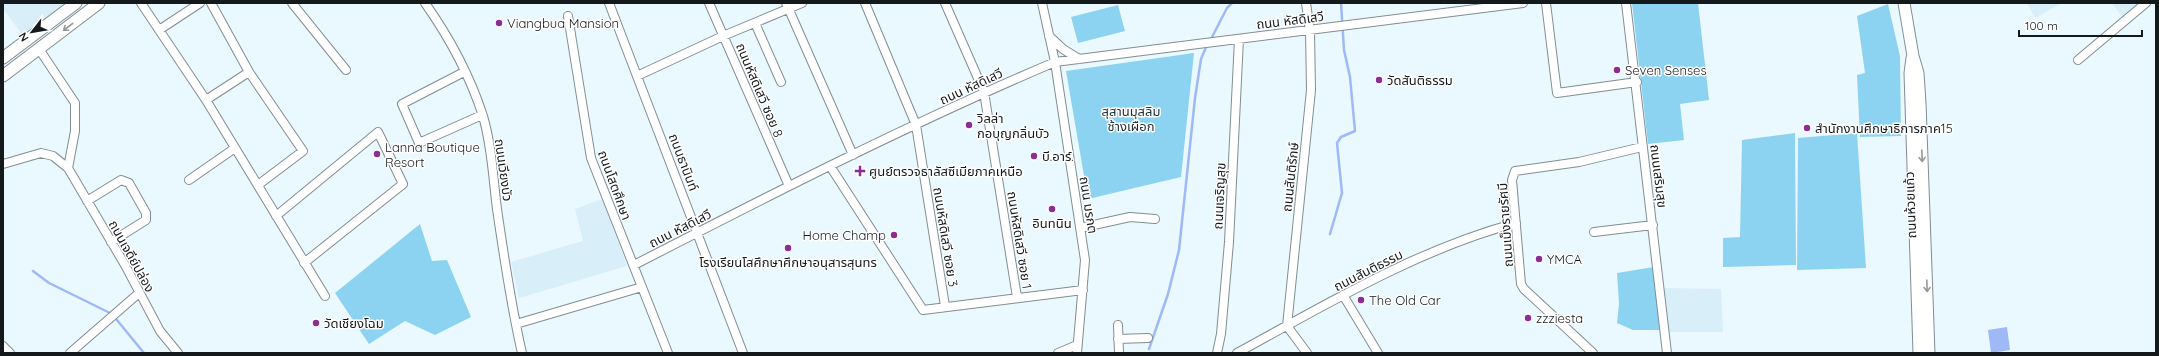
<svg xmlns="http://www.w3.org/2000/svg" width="2159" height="356" viewBox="0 0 2159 356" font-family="Quicksand,'Noto Sans Thai',sans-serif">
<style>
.built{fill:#d8eef8}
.green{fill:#8cd3f2}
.water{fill:#9eb9f6}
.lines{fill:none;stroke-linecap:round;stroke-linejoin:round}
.stream{stroke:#9eb9f6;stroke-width:2.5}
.minor-casing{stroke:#818e93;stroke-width:10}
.major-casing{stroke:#818e93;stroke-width:13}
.minor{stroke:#fff;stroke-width:8}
.major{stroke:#fff;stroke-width:11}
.oneway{stroke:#959898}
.poi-dot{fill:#8c2d96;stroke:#fff;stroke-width:1.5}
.labels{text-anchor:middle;stroke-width:3;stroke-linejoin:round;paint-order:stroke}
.street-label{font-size:13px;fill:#14191b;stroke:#fff}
.poi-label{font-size:13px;fill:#14191b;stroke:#fff;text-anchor:start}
.park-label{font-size:13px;fill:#1b2e36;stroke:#fff}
</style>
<rect width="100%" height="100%" fill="#eaf8ff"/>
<path class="built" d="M3 3H71L25 38 3 9Z
M2027 3H2062L2035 18Z
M2112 3H2142L2123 18Z
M602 199 627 266 519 298 511 262 583 241 575 209Z
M1662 288 1721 289 1723 332H1666Z"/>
<path class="green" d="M1632 3H1698L1709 100 1680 104 1684 140 1648 144Z
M1888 4 1900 56 1901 136 1860 137 1857 75 1865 73 1857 16Z
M1118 5 1125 31 1078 43 1071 17Z
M1194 53 1181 177 1088 199 1066 71Z
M1795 133 1796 265 1723 267V238L1740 237 1742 140Z
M1857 133 1866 268 1797 270 1798 138Z
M420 224 432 261 447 260 471 317 435 335 405 321 369 344 335 293Z
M1654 267 1662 330H1633L1617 323 1619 304 1617 273Z"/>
<path class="water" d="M2007 327 2010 350 1991 353 1988 330Z"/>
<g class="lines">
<path class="stream" d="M1210 41 1227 8 1232 3
M1330 234 1342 193 1337 143 1341 137 1355 131 1350 77 1344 50 1341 3
M33 271 49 283 112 314 144 353
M1149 349 1168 294 1179 250 1195 98 1201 59 1207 45"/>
<defs>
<path id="minor" d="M141 3 206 100 325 296
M211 3 249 72 303 151 258 185
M292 3 346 70
M425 3C449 37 470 76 483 116 492 147 493 178 497 209 504 257 511 306 522 353
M609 3 743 353
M709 3 789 186
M786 3 853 155
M865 3 916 125 945 306
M945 3 984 92 1017 297
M1042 3 1055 62 1085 260 1077 353
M1306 3 1310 31 1311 90 1287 326 1307 353
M1546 3 1557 93 1637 82
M1626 3 1667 353
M568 16 591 158 668 353
M755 23 781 82
M159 30 200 3
M1049 36 1063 49 1079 59
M39 49 75 103V131L68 168
M2078 60 2146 3
M464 72 402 104 419 143 482 115
M637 76 723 36 802 3
M206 100 249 72
M3 164 41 153 53 156 68 168 125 265 160 331 178 353
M830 166 923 310 1083 290
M189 180 235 148
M87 201 121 180 129 183 146 213V220L111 242
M276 216 378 132 403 184 304 263
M1080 228 1130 217 1155 219
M1594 232 1653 225
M634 265C772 194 911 123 1055 62L1523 3
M1343 295 1378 353
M516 324 642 287
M1118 325 1119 353
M1118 339 1148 338
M3 346 10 353
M70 353 139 293
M1058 353 1077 345
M1217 353 1221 334 1229 242 1239 39
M1237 353C1327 304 1416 250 1516 223
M1593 353 1524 289 1521 284 1512 180 1515 171 1579 162 1642 147"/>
<path id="major" d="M1904 3 1913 56 1918 73 1920 103 1929 353
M3 58 76 3
M1912 58 1910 73 1919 353
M3 76 99 3"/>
</defs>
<use href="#minor" class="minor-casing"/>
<use href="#major" class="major-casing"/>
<use href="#minor" class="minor"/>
<use href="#major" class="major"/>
</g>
<defs><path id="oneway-shaft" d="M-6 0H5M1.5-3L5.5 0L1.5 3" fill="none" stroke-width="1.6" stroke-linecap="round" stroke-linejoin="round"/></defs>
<g class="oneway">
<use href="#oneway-shaft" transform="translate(68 27) rotate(143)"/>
<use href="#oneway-shaft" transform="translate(1922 156) rotate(88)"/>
<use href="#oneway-shaft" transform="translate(1927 286) rotate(88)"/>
</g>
<g class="poi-dot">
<circle cx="499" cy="23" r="4"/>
<circle cx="1617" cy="70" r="4"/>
<circle cx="1379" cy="80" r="4"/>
<circle cx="969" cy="125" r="4"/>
<circle cx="1807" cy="128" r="4"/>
<circle cx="377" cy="154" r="4"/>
<circle cx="1034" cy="156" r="4"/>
<path d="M858 165h4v4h4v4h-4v4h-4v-4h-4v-4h4z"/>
<circle cx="1052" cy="209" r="4"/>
<circle cx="894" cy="235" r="4"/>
<circle cx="788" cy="248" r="4"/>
<circle cx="1539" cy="259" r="4"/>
<circle cx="1361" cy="300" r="4"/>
<circle cx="1528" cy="318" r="4"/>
<circle cx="316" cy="323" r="4"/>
</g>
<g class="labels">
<g class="street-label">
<text transform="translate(1290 20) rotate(-7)" y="5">ถนน หัสดิเสวี</text>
<text transform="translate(971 86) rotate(-25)" y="5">ถนน หัสดิเสวี</text>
<text transform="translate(760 90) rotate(67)" y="5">ถนนหัสดิเสวี ซอย 8</text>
<text transform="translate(684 162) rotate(69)" y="5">ถนนธานินท์</text>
<text transform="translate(504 170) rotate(82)" y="5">ถนนเวียงบัว</text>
<text transform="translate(1659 176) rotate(83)" y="5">ถนนเสริมสุข</text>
<text transform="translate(1290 177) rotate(-84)" y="5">ถนนสันติรักษ์</text>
<text transform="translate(615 185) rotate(70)" y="5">ถนนโสตศึกษา</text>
<text transform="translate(1219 196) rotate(-87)" y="5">ถนนเจริญสุข</text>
<text transform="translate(1089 205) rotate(81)" y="5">ถนน มรกต</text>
<text transform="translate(1910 205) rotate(-92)" y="5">ถนนห้วยแก้ว</text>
<text transform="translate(1505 225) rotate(-94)" y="5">ถนนเม็งรายรัศมี</text>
<text transform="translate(680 228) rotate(-27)" y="5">ถนน หัสดิเสวี</text>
<text transform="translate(946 237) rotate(81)" y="5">ถนนหัสดิเสวี ซอย 3</text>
<text transform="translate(1020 240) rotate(81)" y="5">ถนนหัสดิเสวี ซอย 1</text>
<text transform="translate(132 256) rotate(61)" y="5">ถนนเจดีย์ปล่อง</text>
<text transform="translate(1368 270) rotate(-27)" y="5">ถนนสันติธรรม</text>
</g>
<g class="poi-label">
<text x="507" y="28">Viangbua Mansion</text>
<text x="1625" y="75">Seven Senses</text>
<text x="1387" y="85">วัดสันติธรรม</text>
<text x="977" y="123">วิลล่า<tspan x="977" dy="15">กอบุญกลิ่นบัว</tspan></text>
<text x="1815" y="133">สำนักงานศึกษาธิการภาค15</text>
<text x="385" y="152">Lanna Boutique<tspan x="385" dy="15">Resort</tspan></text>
<text x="1042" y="161">บี.อาร์.</text>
<text x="869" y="176">ศูนย์ตรวจธาลัสซีเมียภาคเหนือ</text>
<text x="1052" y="228" text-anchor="middle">อินทนิน</text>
<text x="886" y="240" text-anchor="end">Home Champ</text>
<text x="1547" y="264">YMCA</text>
<text x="788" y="267" text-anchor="middle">โรงเรียนโสศึกษาศึกษาอนุสารสุนทร</text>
<text x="1369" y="305">The Old Car</text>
<text x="1536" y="323">zzziesta</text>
<text x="324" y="328">วัดเชียงโฉม</text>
</g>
<g class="park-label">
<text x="1131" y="116">สุสานมุสลิม<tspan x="1131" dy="15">ช้างเผือก</tspan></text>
</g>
</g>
<rect width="2159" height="356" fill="none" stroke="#14191b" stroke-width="8"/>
<g transform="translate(32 32) rotate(239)" stroke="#ffffff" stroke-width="3" paint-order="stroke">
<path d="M0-3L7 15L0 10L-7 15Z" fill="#14191b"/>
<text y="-6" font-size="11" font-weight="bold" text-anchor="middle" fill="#14191b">N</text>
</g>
<path d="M2019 30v6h123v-6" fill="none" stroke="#14191b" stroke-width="2"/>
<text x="2025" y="30" font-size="12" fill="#14191b" stroke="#ffffff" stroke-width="3" paint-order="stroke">100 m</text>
</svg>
